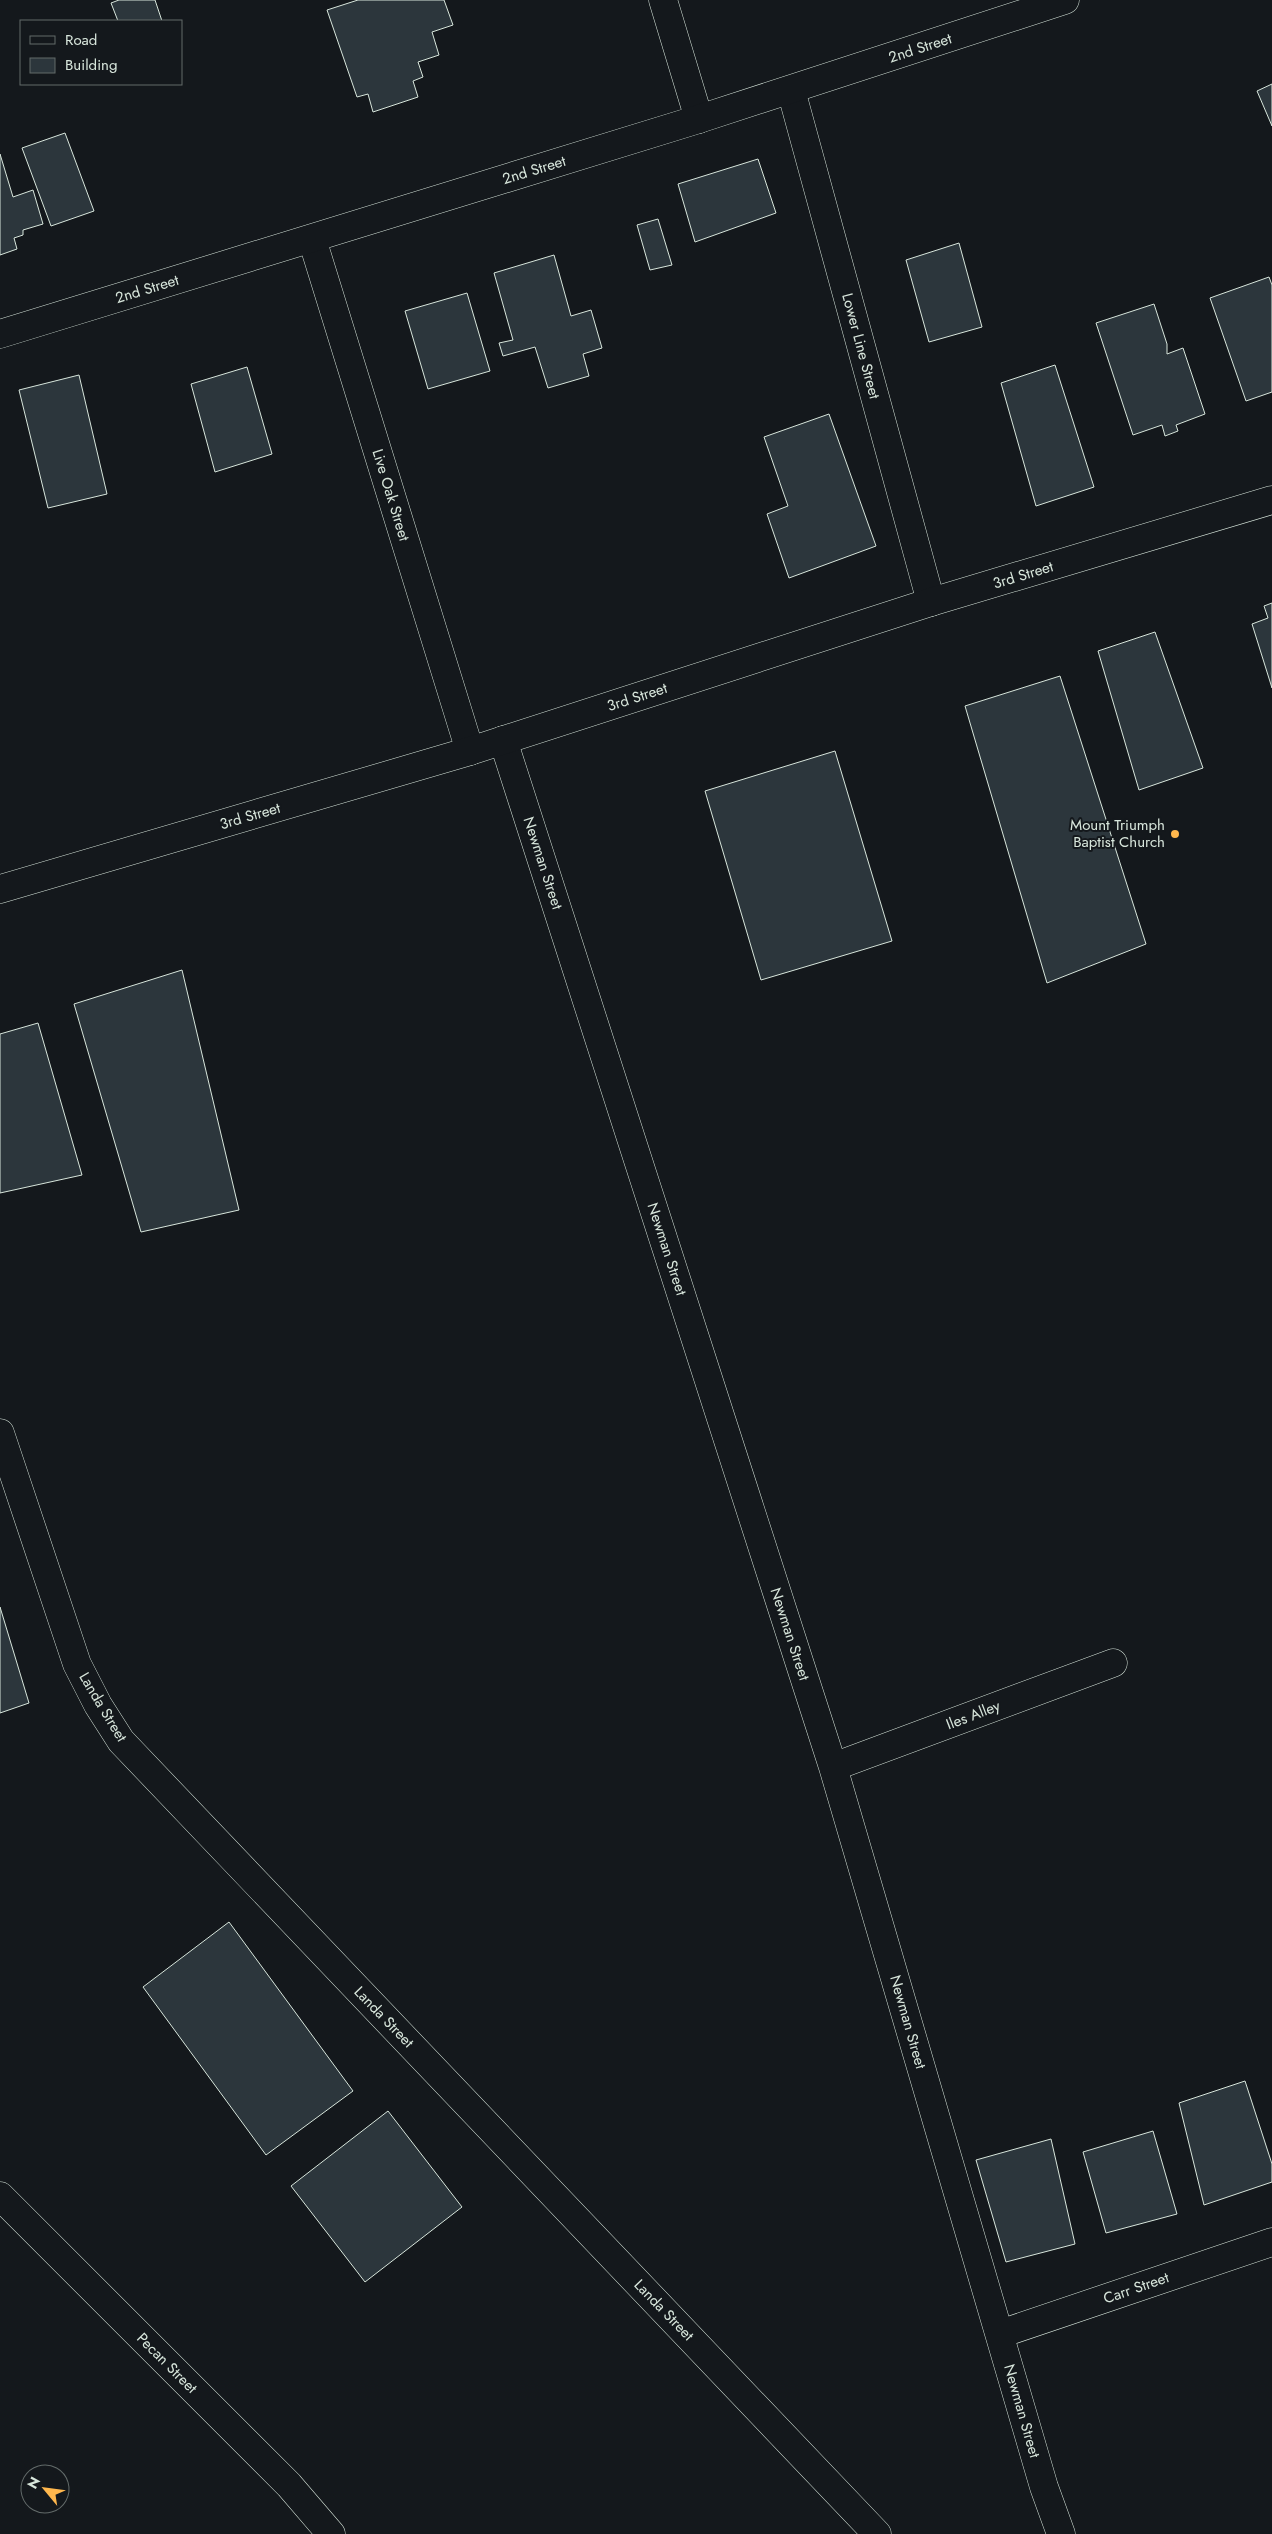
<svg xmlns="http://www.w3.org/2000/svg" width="1272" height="2534" viewBox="0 0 1272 2534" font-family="Jost,sans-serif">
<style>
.building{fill:#2c363c;stroke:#d8e6dc}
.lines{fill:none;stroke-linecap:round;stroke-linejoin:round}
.minor-casing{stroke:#d8e6dc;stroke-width:29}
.major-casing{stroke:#d8e6dc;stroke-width:29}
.minor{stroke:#14181c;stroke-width:28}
.major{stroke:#14181c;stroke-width:28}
.poi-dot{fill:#ffb74d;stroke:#14181c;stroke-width:2}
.labels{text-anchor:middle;stroke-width:4;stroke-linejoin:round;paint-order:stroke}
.street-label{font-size:15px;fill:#d8e6dc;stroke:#14181c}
.poi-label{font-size:15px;fill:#d8e6dc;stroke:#14181c;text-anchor:end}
</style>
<rect width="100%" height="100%" fill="#14181c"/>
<path class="building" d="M119 0H155L162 21H118L111 3Z
M358 0H444L453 25 432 32 439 55 418 62 423 77 413 81 418 97 373 112 368 94 357 97 327 10Z
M1272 84V126L1257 91Z
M65 133 94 211 51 226 22 148Z
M0 154 13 197 33 190 43 224 23 230V235L14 238 17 249 0 255Z
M758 159 776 213 695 242 678 184Z
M658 219 672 265 650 270 637 225Z
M959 243 982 327 929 342 906 260Z
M554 255 571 316 591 310 602 348 583 354 589 376 548 388 535 347 503 356 499 343 513 340 494 273Z
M1269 277 1272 285V392L1246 401 1210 298Z
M467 293 490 371 428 389 405 311Z
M1154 304 1167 344V354L1183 348 1205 414 1176 425 1178 431 1165 436 1162 425 1133 435 1096 323Z
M1055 365 1094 487 1036 506 1001 383Z
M247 367 272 454 215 472 191 384Z
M79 375 107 494 48 508 19 390Z
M829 414 876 546 789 578 767 514 788 506 764 437Z
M1272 603V688L1252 624 1268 618 1264 606Z
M1155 632 1203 768 1139 790 1098 651Z
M1060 676 1146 944 1047 983 965 706Z
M835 751 892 941 761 980 705 791Z
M182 970 239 1210 141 1232 74 1004Z
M38 1023 82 1175 0 1193V1034Z
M0 1607 29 1703 0 1713Z
M229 1922 353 2091 266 2155 143 1987Z
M1245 2081 1272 2164V2182L1204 2205 1179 2103Z
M388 2111 462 2207 365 2282 291 2186Z
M1153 2131 1177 2214 1106 2233 1083 2152Z
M1051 2139 1075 2244 1006 2262 976 2160Z"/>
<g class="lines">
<defs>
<path id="minor" d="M663 0 699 119
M791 90 931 602
M312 239 470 751
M503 740 833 1767 1044 2487 1061 2534
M0 1433 77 1664 98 1705 121 1741 877 2534
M833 1767 1113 1663
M0 2196 289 2485 331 2534
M1000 2334 1272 2242"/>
<path id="major" d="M0 334 699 119 1065 0
M0 889 470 751 931 602 1272 500"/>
</defs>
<use href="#minor" class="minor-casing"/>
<use href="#major" class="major-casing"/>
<use href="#minor" class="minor"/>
<use href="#major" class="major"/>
</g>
<circle class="poi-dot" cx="1175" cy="834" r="5"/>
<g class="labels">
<g class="street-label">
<text transform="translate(920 48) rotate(-18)" y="5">2nd Street</text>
<text transform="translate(534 170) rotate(-17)" y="5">2nd Street</text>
<text transform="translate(147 289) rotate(-17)" y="5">2nd Street</text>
<text transform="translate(861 346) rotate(75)" y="5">Lower Line Street</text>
<text transform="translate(391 495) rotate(73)" y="5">Live Oak Street</text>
<text transform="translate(1023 575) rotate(-17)" y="5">3rd Street</text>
<text transform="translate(637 697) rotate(-18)" y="5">3rd Street</text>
<text transform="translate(250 816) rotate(-16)" y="5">3rd Street</text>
<text transform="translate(543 863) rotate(72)" y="5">Newman Street</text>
<text transform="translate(667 1249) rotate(72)" y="5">Newman Street</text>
<text transform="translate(790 1634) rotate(72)" y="5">Newman Street</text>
<text transform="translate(103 1707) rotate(59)" y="5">Landa Street</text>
<text transform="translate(973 1715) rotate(-21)" y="5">Iles Alley</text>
<text transform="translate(384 2017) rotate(46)" y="5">Landa Street</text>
<text transform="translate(908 2022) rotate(74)" y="5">Newman Street</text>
<text transform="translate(1136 2288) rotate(-19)" y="5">Carr Street</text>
<text transform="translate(664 2310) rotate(46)" y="5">Landa Street</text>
<text transform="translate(167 2363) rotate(45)" y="5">Pecan Street</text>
<text transform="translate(1022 2411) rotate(74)" y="5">Newman Street</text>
</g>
<g class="poi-label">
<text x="1165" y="830">Mount Triumph<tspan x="1165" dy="17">Baptist Church</tspan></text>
</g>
</g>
<rect x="20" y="20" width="162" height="65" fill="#14181c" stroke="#626a69"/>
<rect x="30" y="36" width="25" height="8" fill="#14181c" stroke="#626a69"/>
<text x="65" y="45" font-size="15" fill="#d8e6dc">Road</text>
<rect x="30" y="58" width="25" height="15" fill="#2c363c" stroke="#626a69"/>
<text x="65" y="70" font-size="15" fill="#d8e6dc">Building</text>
<g transform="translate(45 2489) rotate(299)"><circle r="24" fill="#14181c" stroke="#626a69"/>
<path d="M0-4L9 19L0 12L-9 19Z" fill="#ffb74d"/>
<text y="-8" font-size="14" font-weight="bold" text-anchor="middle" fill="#d8e6dc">N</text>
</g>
</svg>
